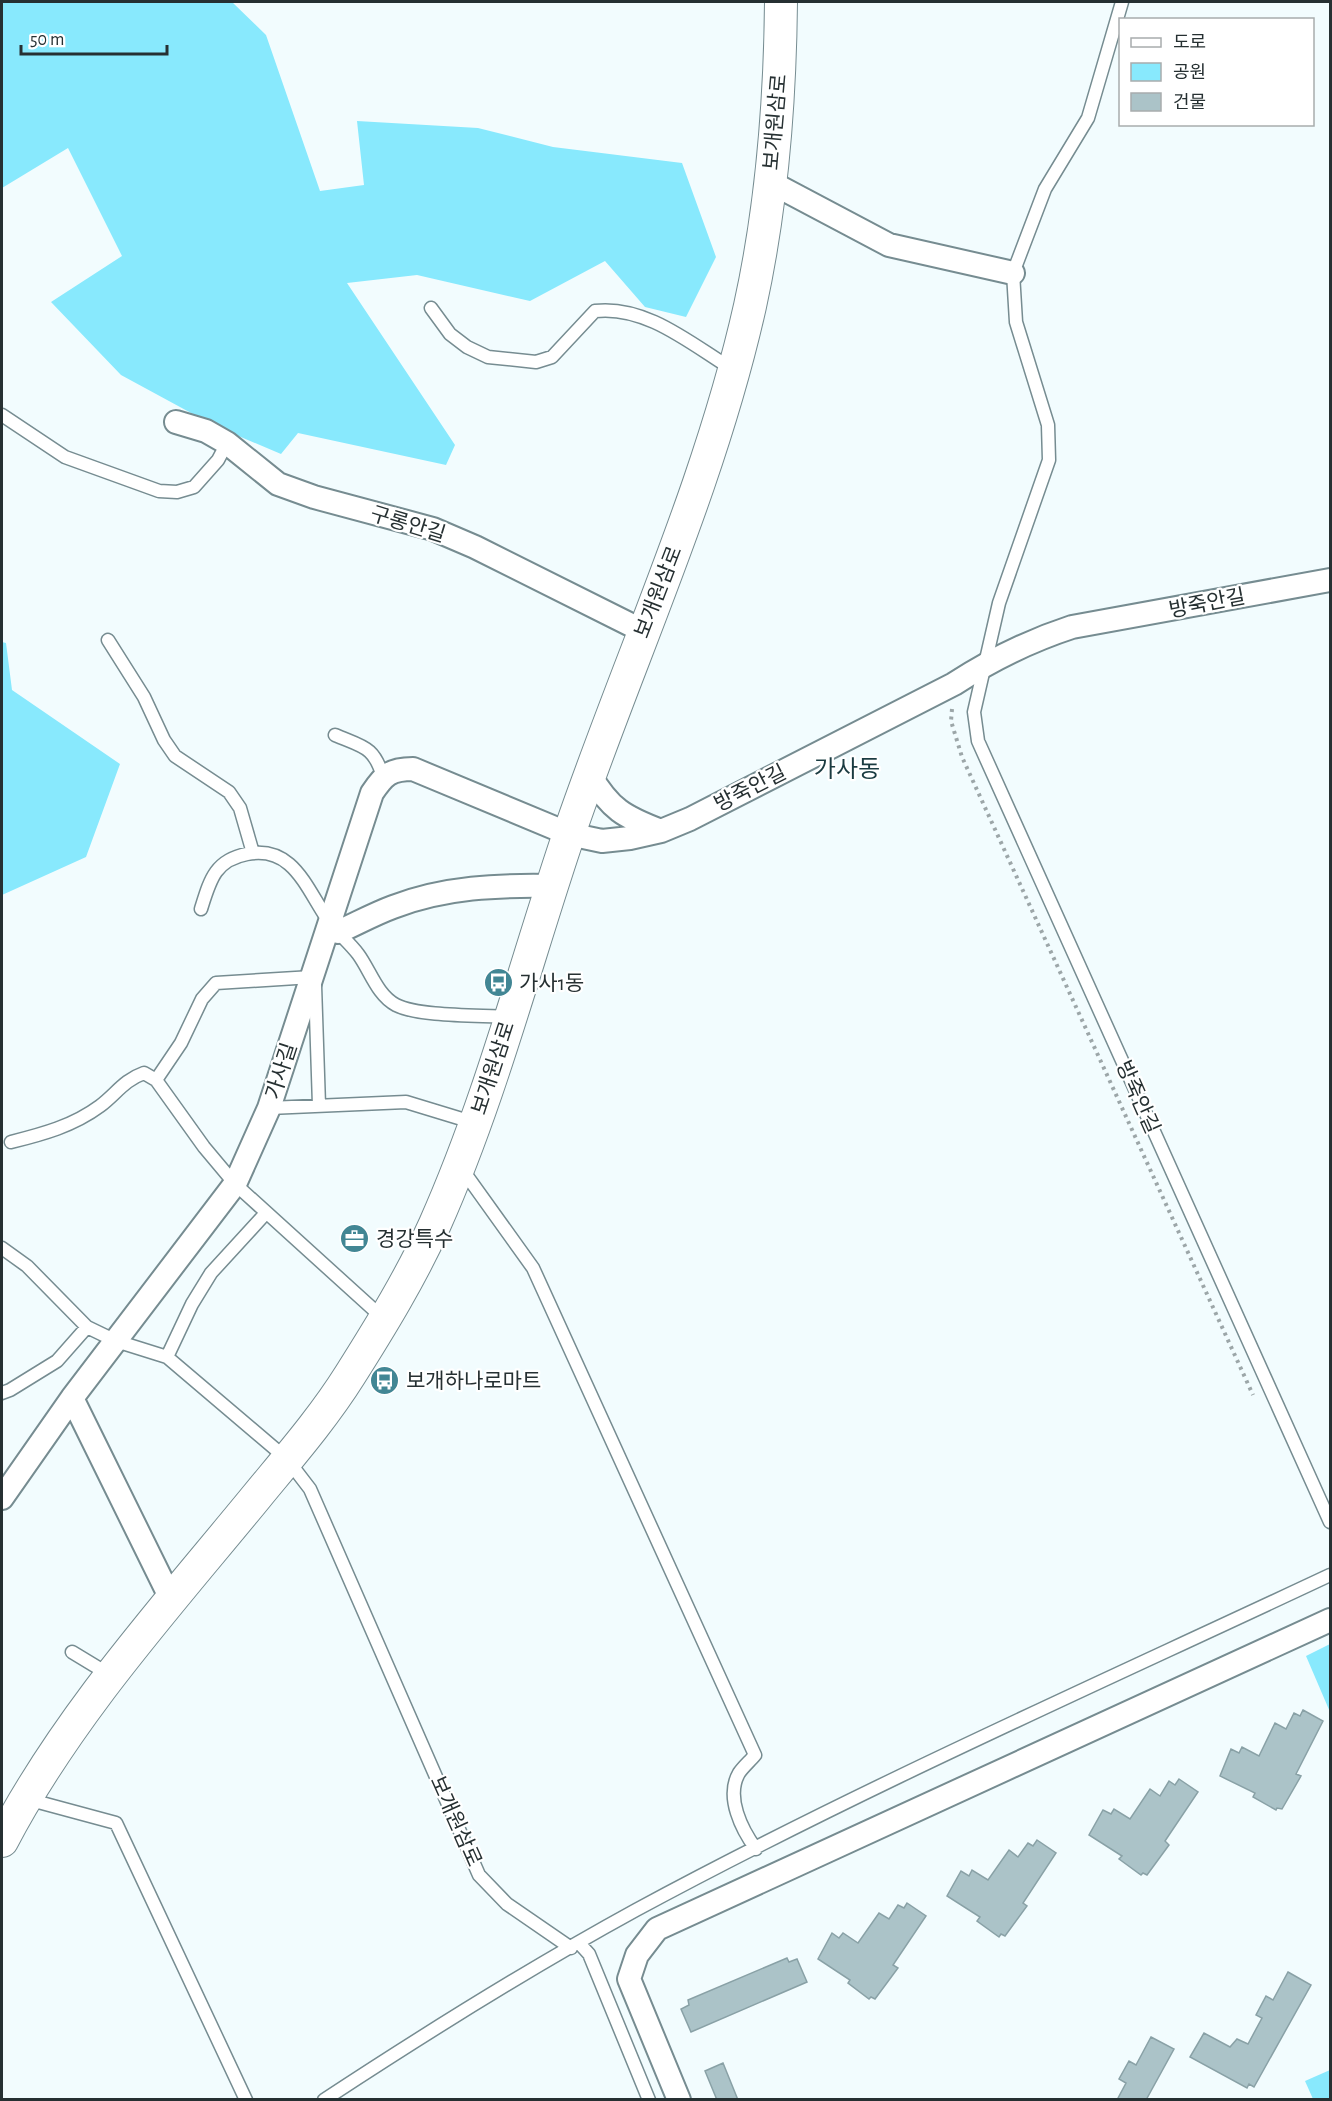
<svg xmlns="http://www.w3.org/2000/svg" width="1332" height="2101" viewBox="0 0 1332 2101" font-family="'Alegreya Sans','Noto Sans KR',sans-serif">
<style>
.green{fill:#88e9fd}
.building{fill:#abc3c8;stroke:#89a1a6;stroke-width:1.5}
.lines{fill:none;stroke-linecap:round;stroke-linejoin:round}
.service-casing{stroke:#768c91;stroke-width:15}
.minor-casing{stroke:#768c91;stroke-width:26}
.secondary-casing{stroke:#768c91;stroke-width:34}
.path{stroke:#9ca6a8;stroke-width:4;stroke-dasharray:3 4.5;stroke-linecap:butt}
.service{stroke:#fff;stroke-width:12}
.minor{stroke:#fff;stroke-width:22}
.secondary{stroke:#fff;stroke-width:32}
.labels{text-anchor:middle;stroke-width:4.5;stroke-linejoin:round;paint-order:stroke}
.street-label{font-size:21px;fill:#263032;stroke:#fff}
.poi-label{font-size:21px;fill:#263032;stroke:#fff;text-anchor:start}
.quarter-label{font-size:24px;fill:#1a3b41;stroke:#fff}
</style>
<rect width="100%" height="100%" fill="#f2fcfe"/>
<path class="green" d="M2 2H232L266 35 320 191 364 185 357 121 478 128 553 147 682 163 716 257 686 317 645 307 605 261 530 301 417 275 347 283 455 445 446 465 298 433 281 454 215 426 121 375 51 302 122 256 68 148 2 188Z
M2 642 6 643 12 690 120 764 86 857 2 895Z
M1330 1644V1712L1306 1656Z
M1330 2070V2099H1313L1305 2081Z"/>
<path class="building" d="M1303 1710 1323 1721 1296 1774 1301 1776 1282 1809 1277 1808 1276 1810 1253 1797 1255 1793 1220 1776 1231 1749 1239 1753 1242 1747 1259 1756 1275 1723 1286 1729 1294 1713 1300 1716Z
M1179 1779 1198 1792 1165 1841 1169 1845 1147 1875 1143 1873 1141 1875 1119 1859 1122 1856 1089 1835 1103 1810 1111 1814 1114 1809 1130 1819 1150 1789 1160 1796 1169 1781 1175 1785Z
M1037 1840 1056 1853 1023 1903 1027 1906 1005 1936 1001 1934 999 1937 977 1921 980 1917 947 1896 961 1871 969 1876 972 1870 988 1880 1009 1850 1018 1857 1028 1843 1033 1846Z
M907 1903 926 1916 893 1965 898 1968 875 1999 871 1997 869 1999 848 1983 850 1980 818 1959 832 1933 839 1938 843 1933 858 1943 879 1913 889 1919 898 1905 904 1908Z
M787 1958 789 1962 797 1959 807 1982 691 2032 681 2009 689 2005 688 2000Z
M1288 1972 1311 1985 1254 2087 1249 2084 1247 2088 1190 2057 1204 2033 1230 2047 1237 2039 1248 2044 1262 2018 1256 2015 1266 1996 1273 2000Z
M1151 2037 1174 2049 1146 2100H1117L1126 2083 1119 2079 1129 2061 1136 2065Z
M723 2063 738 2100H717L705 2071Z"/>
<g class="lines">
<defs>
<path id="service" d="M1122 2 1088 118 1045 189 1013 273 1016 322 1048 425 1049 460 999 603 974 712 978 741 1330 1522
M431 308 450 334 467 347 488 357 536 362 552 357 595 311C646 305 691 344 732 369
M2 415 65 457 159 491 177 492 194 487 218 460 227 443
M108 640 144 697 164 740 175 756 229 792 240 808 253 853
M335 735C363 747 374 746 383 777
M201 909C210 880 215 860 247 854 293 845 306 888 328 920 336 932 349 942 358 954 370 970 377 995 396 1005 420 1017 480 1015 509 1017
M315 985 319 1105
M156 1080 181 1043 202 999 216 983 312 977
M269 1108 406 1102 475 1123
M11 1142C43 1134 73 1126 100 1106 116 1094 124 1080 144 1073L156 1080 204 1147 235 1184 384 1319
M462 1169 533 1268 755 1755C750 1761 743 1767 739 1773 725 1797 742 1830 756 1849
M2 1248 27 1266 87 1327 116 1341 167 1357 287 1459 310 1489 479 1875 507 1904 571 1948
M167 1357 192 1304 211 1273 265 1214
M2 1393 10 1390 57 1361 87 1327
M72 1652 110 1675
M27 1799 116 1823 246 2100
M579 1943 589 1954 649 2100
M324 2100C426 2033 530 1968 636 1910 862 1788 1098 1684 1330 1575"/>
<path id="minor" d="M770 182 889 245 1013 273
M176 422 206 431 227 443 278 484 314 497 433 529 475 547 643 631
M590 775C610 809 624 817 661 831
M338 932C356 924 374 914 393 907 444 887 499 885 552 886
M72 1398 172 1601
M2 1498 72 1398 235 1184 269 1108 372 793C384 775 390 769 413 769L569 834 602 841 630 838 661 831 690 819 954 684C991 660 1029 641 1072 627L1330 580
M679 2100 629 1979 637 1955 657 1929 1330 1620"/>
<path id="secondary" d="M2 1841C68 1715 167 1606 257 1496 289 1457 323 1418 350 1375 381 1326 411 1277 435 1224 492 1096 526 960 571 828 631 654 710 485 750 306 772 206 780 104 781 2"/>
</defs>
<use href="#service" class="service-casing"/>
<use href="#minor" class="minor-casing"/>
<use href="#secondary" class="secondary-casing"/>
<path class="path" d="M952 709 951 721 962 757 1253 1395"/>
<use href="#service" class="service"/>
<use href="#minor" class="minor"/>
<use href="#secondary" class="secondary"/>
</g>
<defs>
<symbol id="bus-disc" viewBox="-11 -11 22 22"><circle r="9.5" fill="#428694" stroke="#fff"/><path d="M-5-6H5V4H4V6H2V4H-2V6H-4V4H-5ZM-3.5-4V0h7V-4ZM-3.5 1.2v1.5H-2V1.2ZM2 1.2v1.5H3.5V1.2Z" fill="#fff"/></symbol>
<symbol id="office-disc" viewBox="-11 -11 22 22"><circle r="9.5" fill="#428694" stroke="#fff"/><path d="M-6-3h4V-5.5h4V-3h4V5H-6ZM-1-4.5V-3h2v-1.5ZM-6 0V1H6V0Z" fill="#fff"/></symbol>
</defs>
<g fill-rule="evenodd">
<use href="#bus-disc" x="482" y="966" width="33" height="33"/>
<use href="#office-disc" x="338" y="1222" width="33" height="33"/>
<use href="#bus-disc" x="368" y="1364" width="33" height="33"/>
</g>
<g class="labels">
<g class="street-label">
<text transform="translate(775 122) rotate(-85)" y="7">보개원삼로</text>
<text transform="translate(408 524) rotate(17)" y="7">구롱안길</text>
<text transform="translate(658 592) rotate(-69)" y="7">보개원삼로</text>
<text transform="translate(1207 603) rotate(-11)" y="7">방죽안길</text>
<text transform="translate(750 788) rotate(-27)" y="7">방죽안길</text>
<text transform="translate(493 1068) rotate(-72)" y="7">보개원삼로</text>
<text transform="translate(281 1071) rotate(-72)" y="7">가사길</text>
<text transform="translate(1138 1097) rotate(66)" y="7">방죽안길</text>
<text transform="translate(456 1821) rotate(66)" y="7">보개원삼로</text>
</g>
<g class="poi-label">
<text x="519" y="990">가사1동</text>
<text x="376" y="1246">경강특수</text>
<text x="406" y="1388">보개하나로마트</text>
</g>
<g class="quarter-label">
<text x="847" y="777">가사동</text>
</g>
</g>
<rect width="1332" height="2101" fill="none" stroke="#263032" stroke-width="6"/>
<rect x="1119" y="18" width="195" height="108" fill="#ffffff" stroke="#a8acad" stroke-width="1.5"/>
<rect x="1131" y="38" width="30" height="9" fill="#ffffff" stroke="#a8acad" stroke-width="1.5"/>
<text x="1173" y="48" font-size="18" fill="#263032">도로</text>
<rect x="1131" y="63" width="30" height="18" fill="#88e9fd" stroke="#a8acad" stroke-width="1.5"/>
<text x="1173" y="78" font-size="18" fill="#263032">공원</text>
<rect x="1131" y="93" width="30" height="18" fill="#abc3c8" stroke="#a8acad" stroke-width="1.5"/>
<text x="1173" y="108" font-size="18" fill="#263032">건물</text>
<path d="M21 45v9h146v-9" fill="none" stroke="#263032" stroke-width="3"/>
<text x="30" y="45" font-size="18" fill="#263032" stroke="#ffffff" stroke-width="4.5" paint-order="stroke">50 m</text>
</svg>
